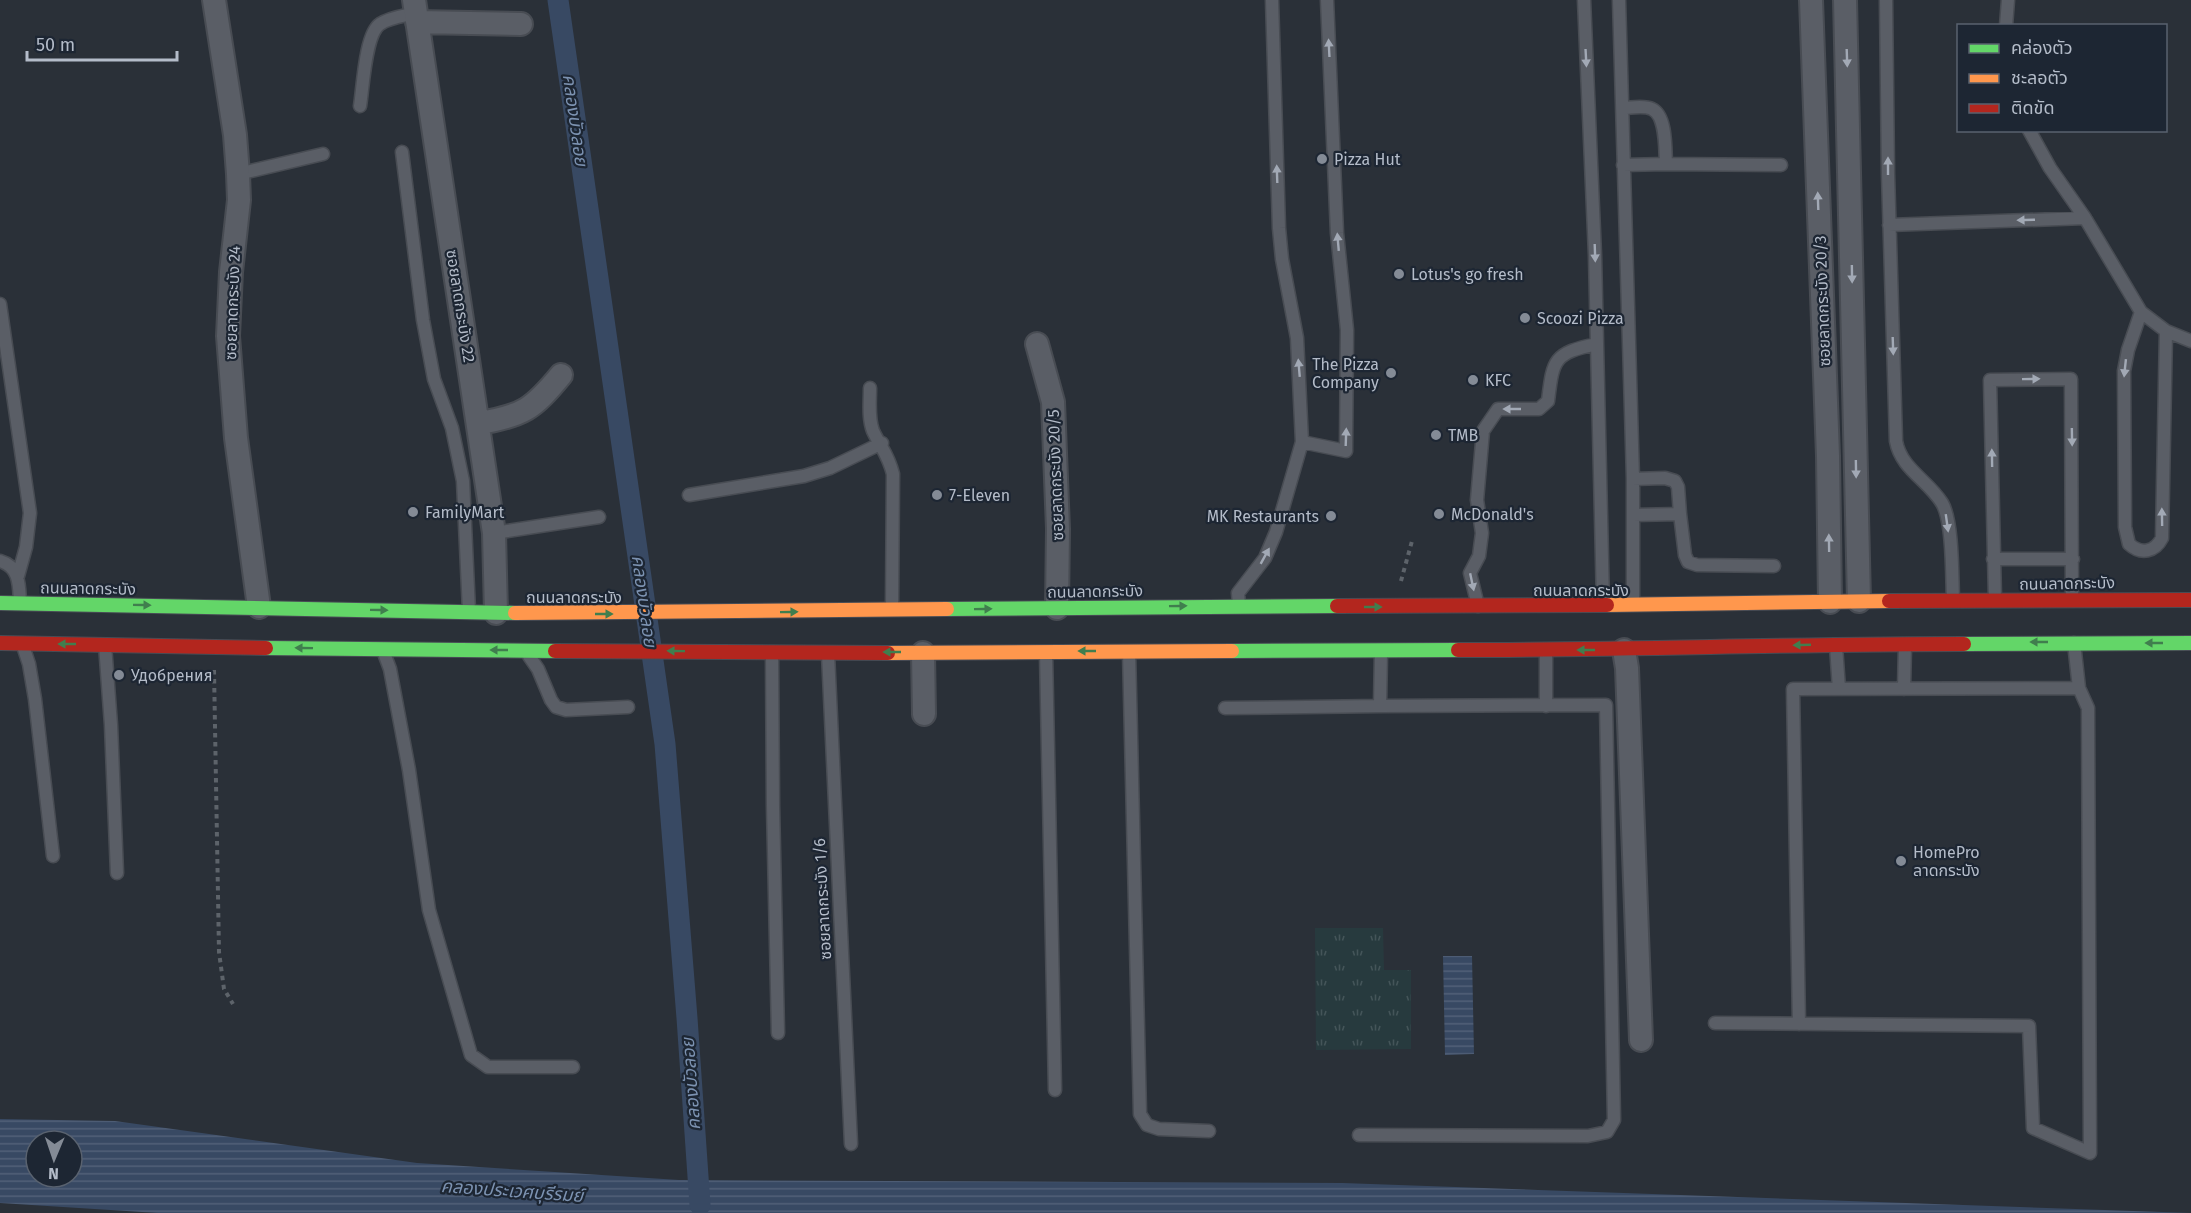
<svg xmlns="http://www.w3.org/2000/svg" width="2191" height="1213" viewBox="0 0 2191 1213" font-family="'Fira Sans','Noto Sans Thai',sans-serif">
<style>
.grass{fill:url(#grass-tufts)}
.water{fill:url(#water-rules);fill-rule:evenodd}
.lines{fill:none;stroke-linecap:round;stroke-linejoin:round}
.canal{stroke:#384963;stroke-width:21}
.lane-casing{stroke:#484c53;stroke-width:15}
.street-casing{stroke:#484c53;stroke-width:26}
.fast-casing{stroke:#484c55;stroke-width:16}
.slow-casing{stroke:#484c55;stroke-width:16}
.jam-casing{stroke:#484c55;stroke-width:16}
.path{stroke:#5d636a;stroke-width:4;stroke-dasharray:4.5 4.5;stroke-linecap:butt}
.lane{stroke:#5a5e66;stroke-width:12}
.street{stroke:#5a5e66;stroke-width:22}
.fast{stroke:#63d668;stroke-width:14}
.slow{stroke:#ff974d;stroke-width:14}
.jam{stroke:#b3261e;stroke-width:14}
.oneway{fill:#a2a9b5}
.oneway2{fill:#407e4e}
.poi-dot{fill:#848b96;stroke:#1d2633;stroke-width:2}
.labels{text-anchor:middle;stroke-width:4.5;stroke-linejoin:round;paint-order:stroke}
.poi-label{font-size:16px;fill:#b4bcc9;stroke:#1d2633;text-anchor:start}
.street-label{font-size:16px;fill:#b4bcc9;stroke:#1d2633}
.water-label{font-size:18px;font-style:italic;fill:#7c92b1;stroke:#1d2633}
</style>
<defs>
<pattern id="grass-tufts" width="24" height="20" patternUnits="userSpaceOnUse" patternTransform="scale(1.5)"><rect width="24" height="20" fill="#273a3e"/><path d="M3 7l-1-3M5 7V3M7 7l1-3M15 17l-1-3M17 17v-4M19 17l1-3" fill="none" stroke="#445559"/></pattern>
<pattern id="water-rules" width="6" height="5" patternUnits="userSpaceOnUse" patternTransform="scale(1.5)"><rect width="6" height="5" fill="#384963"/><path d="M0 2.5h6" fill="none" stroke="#526178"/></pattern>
</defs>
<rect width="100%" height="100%" fill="#2a3038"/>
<path class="grass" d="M1315 928H1383L1384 970H1411V1049L1316 1050Z"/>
<path class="water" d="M1443 956H1472L1474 1054 1445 1055Z
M0 1119 115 1121 417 1163 679 1180 1342 1183 2191 1213H158L0 1203ZM36 1141H72V1177H36Z"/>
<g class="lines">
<path class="canal" d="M558 0 665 744 687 1018 700 1205"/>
<defs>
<path id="lane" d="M1619 0 1633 479V602
M1886 0 1888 174 1896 441C1901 469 1928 480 1942 503 1953 521 1952 577 1953 599
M2006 26 2008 0
M360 106C363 88 365 34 380 24 390 17 404 16 416 13
M1623 108C1631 108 1644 105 1652 109 1667 116 1665 150 1666 164L1623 165
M2029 130 2050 168 2085 218 2141 312 2166 331 2191 341
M402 152 423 320 434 379 452 428 463 481 469 611
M1666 164 1781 165
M238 174 323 154
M1889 225 2085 218
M0 304 30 513 26 547 18 576
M2141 312 2128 350 2124 371 2125 527 2129 544C2141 555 2155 552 2162 538L2166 331
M1597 344 1603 603
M870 388C870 402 868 418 873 431 881 448 888 454 893 474L892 608
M1302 442 1346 451 1347 330 1337 233 1327 0
M1633 479 1665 478 1675 481 1678 487 1680 514 1633 515
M689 495 804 476 830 468 882 443
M1680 514 1685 555 1688 562 1697 565 1774 566
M494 533 599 517
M1993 559H2073
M0 561C20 567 19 585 20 602
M1995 599 1990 380 2071 379 2072 598
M1239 605 1238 593 1265 558 1276 532 1302 442 1297 338 1282 259 1279 228 1272 0
M1478 606 1470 573 1479 556 1482 533 1477 500 1483 431 1498 409H1539L1548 401C1553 360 1553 353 1597 344L1595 255 1584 0
M105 645 111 725 117 873
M23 646 29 664 35 699 53 856
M1836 646 1839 689
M1546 651V706
M1129 652 1140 1114 1147 1125 1159 1129 1209 1131
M384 653 390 669 409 770 429 910 471 1055 488 1067H573
M772 653 773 806 778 1033
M1046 653 1055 1090
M828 654 851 1144
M529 656 538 669 551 700 556 707 566 710 628 707
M1904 689 1905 645
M1225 708 1380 706 1381 652
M1715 1023 2029 1026 2033 1128 2090 1153 2088 708 2079 688 2074 643
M1799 1024 1793 689 2079 688
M1359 1135 1588 1136 1607 1132 1614 1120 1606 705 1380 706"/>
<path id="street" d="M214 0 235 135 238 174 239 200 231 272 228 336 236 438 259 607
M414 0 494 533 496 613
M1811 0 1828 456 1830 602
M1845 0 1859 601
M417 22 521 24
M1037 344 1053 402 1058 529 1057 608
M479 423C523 416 533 409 561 375
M1624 650 1627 668 1641 1040
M923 653 924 714"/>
<path id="fast" d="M0 603 515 613
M947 609 1337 606
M1964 644 2191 643
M266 648 555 651
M1232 651 1458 650"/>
<path id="slow" d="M1607 605 1889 601
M515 613 947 609
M888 653 1232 651"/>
<path id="jam" d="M1889 601 2191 600
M1337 606 1607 605
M0 643 266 648
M1458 650C1626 650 1795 644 1964 644
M555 651 888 653"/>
</defs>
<use href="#lane" class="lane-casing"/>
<use href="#street" class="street-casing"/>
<use href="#fast" class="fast-casing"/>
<use href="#slow" class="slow-casing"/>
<use href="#jam" class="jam-casing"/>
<path class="path" d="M1401 581 1412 541
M214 670 219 952 224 989 233 1004"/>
<use href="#lane" class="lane"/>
<use href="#street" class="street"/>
<use href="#fast" class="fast"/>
<use href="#slow" class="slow"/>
<use href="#jam" class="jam"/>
</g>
<defs><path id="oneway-solid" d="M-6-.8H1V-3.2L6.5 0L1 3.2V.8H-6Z" transform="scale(1.5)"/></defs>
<g class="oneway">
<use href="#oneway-solid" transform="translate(1329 48) rotate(-93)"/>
<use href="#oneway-solid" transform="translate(1586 58) rotate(87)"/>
<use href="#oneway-solid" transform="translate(1847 58) rotate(88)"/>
<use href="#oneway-solid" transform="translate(1888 166) rotate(-90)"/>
<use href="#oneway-solid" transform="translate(1277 174) rotate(-92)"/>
<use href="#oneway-solid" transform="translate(1818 201) rotate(-92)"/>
<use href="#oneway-solid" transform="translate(2026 220) rotate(178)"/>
<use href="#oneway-solid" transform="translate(1338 242) rotate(-95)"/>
<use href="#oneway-solid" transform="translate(1595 253) rotate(88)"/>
<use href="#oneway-solid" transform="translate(1852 274) rotate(89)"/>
<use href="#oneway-solid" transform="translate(1893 346) rotate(88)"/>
<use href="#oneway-solid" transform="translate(1299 368) rotate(-95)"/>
<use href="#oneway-solid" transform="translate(2125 368) rotate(96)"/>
<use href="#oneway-solid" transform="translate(2031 379) rotate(-1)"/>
<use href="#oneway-solid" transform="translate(1512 409) rotate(180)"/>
<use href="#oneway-solid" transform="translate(1346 437) rotate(-88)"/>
<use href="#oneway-solid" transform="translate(2072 437) rotate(89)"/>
<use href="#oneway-solid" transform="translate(1992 458) rotate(-91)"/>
<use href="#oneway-solid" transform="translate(1856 469) rotate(89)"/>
<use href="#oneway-solid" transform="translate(2162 517) rotate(-91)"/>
<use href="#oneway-solid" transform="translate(1947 523) rotate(82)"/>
<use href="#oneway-solid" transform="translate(1829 543) rotate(-91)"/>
<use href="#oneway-solid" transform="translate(1265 556) rotate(-61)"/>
<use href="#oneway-solid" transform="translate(1472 582) rotate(78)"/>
</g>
<g class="oneway2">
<use href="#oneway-solid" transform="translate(142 605) rotate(1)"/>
<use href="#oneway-solid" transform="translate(1178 606) rotate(-1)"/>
<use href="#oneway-solid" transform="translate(1373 607)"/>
<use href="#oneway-solid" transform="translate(983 609) rotate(-1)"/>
<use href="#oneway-solid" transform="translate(379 610) rotate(1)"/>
<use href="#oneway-solid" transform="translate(789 612) rotate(-1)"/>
<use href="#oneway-solid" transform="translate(604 614)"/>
<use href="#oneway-solid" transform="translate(2039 642) rotate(180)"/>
<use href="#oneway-solid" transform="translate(2154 643) rotate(180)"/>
<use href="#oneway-solid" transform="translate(67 644) rotate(-180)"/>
<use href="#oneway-solid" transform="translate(1802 645) rotate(178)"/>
<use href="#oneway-solid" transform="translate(304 648) rotate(-179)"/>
<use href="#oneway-solid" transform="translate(499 650) rotate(-180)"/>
<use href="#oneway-solid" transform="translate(1586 650) rotate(180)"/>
<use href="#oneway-solid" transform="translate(676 651) rotate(-179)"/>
<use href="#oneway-solid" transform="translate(1087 651) rotate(180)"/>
<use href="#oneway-solid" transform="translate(892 652) rotate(-180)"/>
</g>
<g class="poi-dot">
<circle cx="1322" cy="159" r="6"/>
<circle cx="1399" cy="274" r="6"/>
<circle cx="1525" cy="318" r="6"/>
<circle cx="1391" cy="373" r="6"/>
<circle cx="1473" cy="380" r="6"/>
<circle cx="1436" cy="435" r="6"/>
<circle cx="937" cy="495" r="6"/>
<circle cx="413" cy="512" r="6"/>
<circle cx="1439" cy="514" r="6"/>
<circle cx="1331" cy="516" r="6"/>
<circle cx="119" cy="675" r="6"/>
<circle cx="1901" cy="861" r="6"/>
</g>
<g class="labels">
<g class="poi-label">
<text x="1334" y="165">Pizza Hut</text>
<text x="1411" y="280">Lotus's go fresh</text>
<text x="1537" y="324">Scoozi Pizza</text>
<text x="1379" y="370" text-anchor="end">The Pizza<tspan x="1379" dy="18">Company</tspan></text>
<text x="1485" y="386">KFC</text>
<text x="1448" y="441">TMB</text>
<text x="949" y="501">7-Eleven</text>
<text x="425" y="518">FamilyMart</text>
<text x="1451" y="520">McDonald's</text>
<text x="1319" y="522" text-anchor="end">MK Restaurants</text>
<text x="131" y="681">Удобрения</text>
<text x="1913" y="858">HomePro<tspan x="1913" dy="18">ลาดกระบัง</tspan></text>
</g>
<g class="street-label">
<text transform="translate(1822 301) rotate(-92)" y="6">ซอยลาดกระบัง 20/3</text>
<text transform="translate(232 303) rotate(-88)" y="6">ซอยลาดกระบัง 24</text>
<text transform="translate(461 306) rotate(81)" y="6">ซอยลาดกระบัง 22</text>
<text transform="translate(1055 475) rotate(-92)" y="6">ซอยลาดกระบัง 20/5</text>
<text transform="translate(2067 583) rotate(-1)" y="6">ถนนลาดกระบัง</text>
<text transform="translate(88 588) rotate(1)" y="6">ถนนลาดกระบัง</text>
<text x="1581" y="596">ถนนลาดกระบัง</text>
<text transform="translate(1095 591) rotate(-1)" y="6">ถนนลาดกระบัง</text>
<text x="574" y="603">ถนนลาดกระบัง</text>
<text transform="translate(822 899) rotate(-93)" y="6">ซอยลาดกระบัง 1/6</text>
</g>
<g class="water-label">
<text transform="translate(575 120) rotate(82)" y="6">คลองบัวลอย</text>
<text transform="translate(644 601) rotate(82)" y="6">คลองบัวลอย</text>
<text transform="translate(691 1084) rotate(-94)" y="6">คลองบัวลอย</text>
<text transform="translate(512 1191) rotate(4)" y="6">คลองประเวศบุรีรมย์</text>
</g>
</g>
<rect x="1957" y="24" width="210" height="108" fill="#1d2633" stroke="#59626f" stroke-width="1.5"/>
<rect x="1969" y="44" width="30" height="9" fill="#63d668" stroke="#59626f" stroke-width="1.5"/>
<text x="2011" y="54" font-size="18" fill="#b4bcc9">คล่องตัว</text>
<rect x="1969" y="74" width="30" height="9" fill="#ff974d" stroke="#59626f" stroke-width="1.5"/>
<text x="2011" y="84" font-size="18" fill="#b4bcc9">ชะลอตัว</text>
<rect x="1969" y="104" width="30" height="9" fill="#b3261e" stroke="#59626f" stroke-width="1.5"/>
<text x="2011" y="114" font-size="18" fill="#b4bcc9">ติดขัด</text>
<g transform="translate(54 1159) rotate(182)"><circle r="28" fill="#1d2633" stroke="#59626f" stroke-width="1.5"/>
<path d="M0-4.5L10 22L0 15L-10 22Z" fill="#848b96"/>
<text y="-9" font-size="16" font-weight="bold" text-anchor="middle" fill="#b4bcc9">N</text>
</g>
<path d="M27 51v9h150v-9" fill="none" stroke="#b4bcc9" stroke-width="3"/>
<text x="36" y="51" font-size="18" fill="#b4bcc9" stroke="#1d2633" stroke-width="4.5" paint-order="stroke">50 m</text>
</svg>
